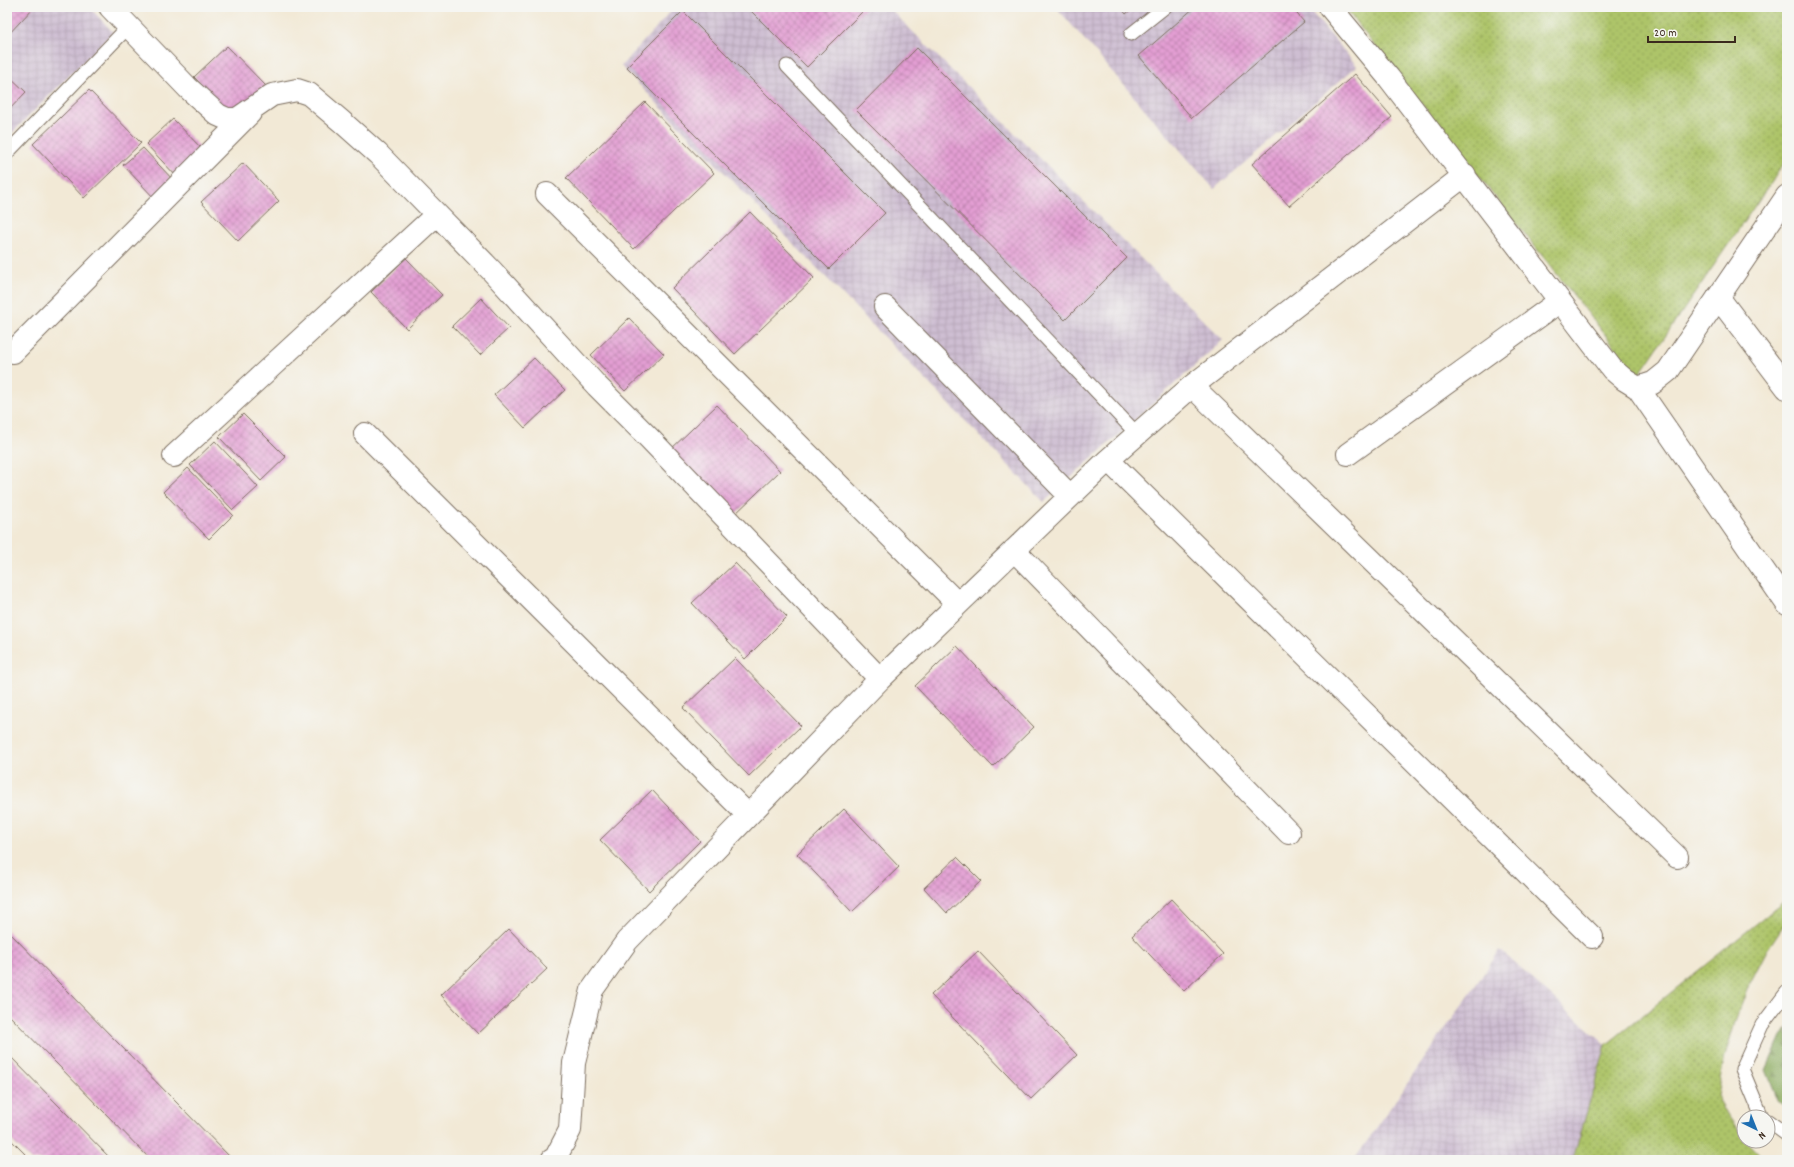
<svg xmlns="http://www.w3.org/2000/svg" width="1794" height="1167" viewBox="0 0 1794 1167" font-family="Dekko,sans-serif">
<style>
.industrial{fill:url(#industrial-grid)}
.grass{fill:url(#grass-dots);stroke:#747744}
.forest{fill:url(#forest-firs);stroke:#626a3e}
.building{fill:url(#building-cross-hatch)}
.lines{fill:none;stroke-linecap:round;stroke-linejoin:round}
.service-casing{stroke:#7b6d5e;stroke-width:15}
.minor-casing{stroke:#7b6d5e;stroke-width:24}
.service{stroke:#fff;stroke-width:13}
.minor{stroke:#fff;stroke-width:22}
</style>
<defs>
<pattern id="industrial-grid" width="8" height="8" patternUnits="userSpaceOnUse"><rect width="8" height="8" fill="#cebed2"/><path d="M0 4h8M4 0v8" fill="none" stroke="#b2a3b4"/></pattern>
<pattern id="grass-dots" width="8" height="8" patternUnits="userSpaceOnUse"><rect width="8" height="8" fill="#adc469"/><path d="M2 2h.1M6 6h.1" fill="none" stroke="#8e9f56" stroke-width="1.8" stroke-linecap="round"/></pattern>
<pattern id="forest-firs" width="22" height="20" patternUnits="userSpaceOnUse"><rect width="22" height="20" fill="#8aaa5d"/><path d="M5 1l3.5 6h-7zM16 11l3.5 6h-7z" fill="#728b4c"/></pattern>
<pattern id="building-cross-hatch" width="8" height="8" patternUnits="userSpaceOnUse"><rect width="8" height="8" fill="#e39ed3"/><path d="M0 0l8 8M0 8l8-8" fill="none" stroke="#b981ab"/></pattern>
</defs>
<rect width="100%" height="100%" fill="#f6f6f2"/>
<filter id="ink" filterUnits="userSpaceOnUse"><feTurbulence type="fractalNoise" baseFrequency=".025" numOctaves="2"/><feDisplacementMap in="SourceGraphic" scale="8" xChannelSelector="R" yChannelSelector="G"/><feConvolveMatrix kernelMatrix="1 2 1 2 8 2 1 2 1" color-interpolation-filters="sRGB"/></filter>
<filter id="wash" filterUnits="userSpaceOnUse"><feTurbulence type="fractalNoise" baseFrequency=".012" numOctaves="4" result="noise"/><feDisplacementMap in="SourceGraphic" scale="16" xChannelSelector="R" yChannelSelector="G"/><feGaussianBlur stdDeviation="0.9" result="paint"/><feColorMatrix in="noise" values="0 0 0 0 0 0 0 0 0 0 0 0 0 0 0 0 0 1.4 0 .05"/><feComposite in="paint" operator="in"/></filter>
<g filter="url(#wash)">
<rect width="100%" height="100%" fill="#f2e9d6"/>
<path class="industrial" d="M7 7H89L113 32 7 138Z
M675 7H888L1223 340 1044 502 621 66Z
M1056 7H1307L1357 66 1214 189Z
M1500 950 1606 1045 1573 1160H1354Z"/>
<path class="grass" d="M1344 7H1787V159L1638 376Z
M1787 899V920L1767 950 1748 987 1734 1025 1724 1060 1717 1096 1727 1114 1744 1138V1141H1747L1765 1160H1573L1606 1045Z"/>
<path class="forest" d="M1787 1029V1108L1779 1102 1766 1070 1781 1036Z"/>
<g id="blocks">
<path class="building" d="M7 7H34L7 36Z
M747 7H867L807 67Z
M1120 7H1134L1126 14Z
M1195 7H1291L1304 22 1192 118 1139 56Z
M683 11 885 213 829 269 627 67Z
M227 46 266 86 233 118 194 77Z
M917 48 1127 258 1065 320 856 110Z
M7 74 26 92 7 112Z
M1355 74 1392 117 1289 206 1252 164Z
M89 90 141 143 84 198 33 144Z
M645 102 714 173 634 249 566 178Z
M173 119 205 152 178 178 146 144Z
M143 148 175 182 156 200 123 165Z
M243 163 279 201 238 241 201 202Z
M750 212 814 278 735 354 672 288Z
M406 258 442 295 407 329 371 292Z
M481 298 509 328 480 355 452 326Z
M629 318 664 354 625 391 591 355Z
M534 358 565 390 525 428 494 395Z
M717 405 780 471 731 518 668 452Z
M243 414 286 457 261 481 219 437Z
M215 441 258 487 233 510 190 465Z
M188 468 233 515 209 539 163 492Z
M735 563 787 617 745 659 692 603Z
M957 646 1034 727 993 767 915 686Z
M735 658 801 726 749 776 683 708Z
M652 790 700 841 649 891 600 840Z
M844 809 899 867 852 912 797 854Z
M957 857 981 881 947 913 924 888Z
M1171 899 1223 954 1184 991 1132 936Z
M509 929 547 969 478 1034 441 995Z
M7 930 233 1160H151L7 1013Z
M978 951 1077 1055 1031 1099 931 995Z
M7 1053 112 1160H31L7 1136Z"/>
</g>
</g>
<g filter="url(#ink)">
<use href="#blocks" fill-opacity="0" stroke="#7b6d5e" stroke-width="1"/>
<g class="lines">
<defs>
<path id="service" d="M1131 34 1165 7
M787 66 1137 434
M7 153 129 26
M1762 1117 1742 1069 1762 1025 1787 992
M1768 1121 1787 1135"/>
<path id="minor" d="M110 7 188 88 218 115 227 119H237L272 95 297 90 309 94 341 121 378 154 491 270 597 386 650 439 880 679
M1330 7 1389 78 1612 369 1625 380 1638 388 1653 383 1668 371 1787 196
M547 194 958 604
M1718 297 1787 388
M885 307 1070 496
M13 352 250 113
M1192 386 1677 857
M1638 388 1787 604
M365 434 748 815
M1348 454 1560 301
M174 456 436 215
M1108 460 1592 937
M1014 550 1289 833
M552 1160 555 1159 570 1130 574 1063 592 990 627 941 880 679 1108 460 1192 386 1465 175"/>
</defs>
<use href="#service" class="service-casing"/>
<use href="#minor" class="minor-casing"/>
<use href="#service" class="service"/>
<use href="#minor" class="minor"/>
</g>
</g>
<rect width="1794" height="1167" fill="none" stroke="#f6f6f2" stroke-width="24"/>
<g transform="translate(1756 1129) rotate(137)"><circle r="19" fill="#f6f6f2" stroke="#aba49d"/>
<path d="M0-3L7 15L0 10L-7 15Z" fill="#1f6fb2"/>
<text y="-6" font-size="11" font-weight="bold" text-anchor="middle" fill="#3b2a1e">N</text>
</g>
<path d="M1648 36v6h87v-6" fill="none" stroke="#3b2a1e" stroke-width="2"/>
<text x="1654" y="36" font-size="12" fill="#3b2a1e" stroke="#f6f6f2" stroke-width="3" paint-order="stroke">20 m</text>
</svg>
